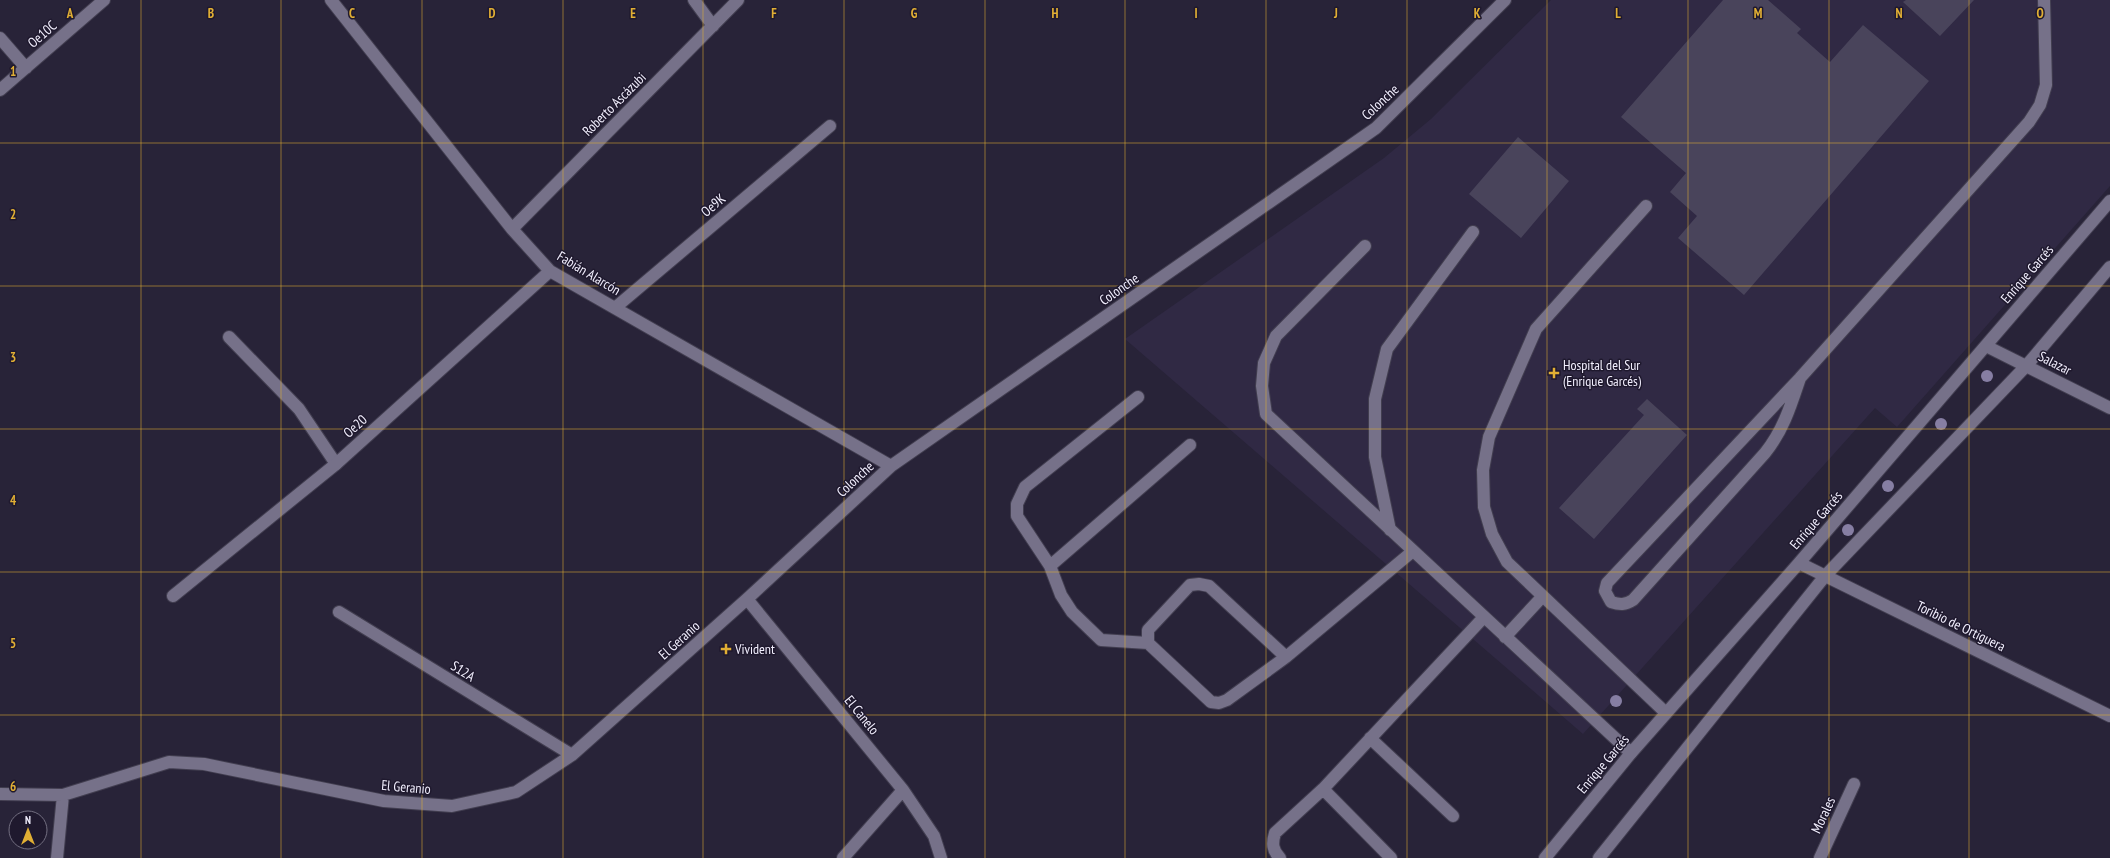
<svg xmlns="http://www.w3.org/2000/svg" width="2110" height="858" viewBox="0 0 2110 858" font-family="'PT Sans Narrow',sans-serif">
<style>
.built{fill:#302944}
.building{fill:#49445b}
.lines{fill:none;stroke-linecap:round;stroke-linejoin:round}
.lane-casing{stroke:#423e50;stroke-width:14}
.street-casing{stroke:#423e50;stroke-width:14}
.lane{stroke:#767189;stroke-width:12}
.street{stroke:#767189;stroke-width:12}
.tree{fill:#867ea3}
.grid{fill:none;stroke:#e1af34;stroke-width:1;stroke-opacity:0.55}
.poi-dot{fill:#e1af34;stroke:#1f192e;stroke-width:1.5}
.labels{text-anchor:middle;stroke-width:3;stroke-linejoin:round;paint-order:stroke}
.street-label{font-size:14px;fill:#f2effe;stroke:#1f192e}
.poi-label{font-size:14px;fill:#f2effe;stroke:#1f192e;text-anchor:start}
.grid-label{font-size:13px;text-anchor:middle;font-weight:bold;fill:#e1af34;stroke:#1f192e;stroke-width:3;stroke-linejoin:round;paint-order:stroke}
</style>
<rect width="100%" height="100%" fill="#282338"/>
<path class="built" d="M1551 0H2110V186L1897 427 1875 408 1583 734 1125 339 1384 158 1431 119Z"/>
<path class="building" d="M1723 0H1768L1801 29 1797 33 1830 62 1863 25 1929 81 1744 295 1678 238 1697 216 1670 192 1686 173 1621 117Z
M1906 0H1974L1940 36 1903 2Z
M1518 137 1569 181 1521 238 1469 194Z
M1647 399 1687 435 1594 539 1559 508 1644 415 1637 409Z"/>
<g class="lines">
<defs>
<path id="lane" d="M1646 206 1536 329 1489 437 1483 470 1484 507 1492 534 1507 562 1666 713
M1365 246 1276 336 1264 363 1262 386 1266 414 1631 753
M229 337 299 409 336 464
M1800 378C1791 405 1783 431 1765 453L1633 600C1625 605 1620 605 1611 602L1605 591 1607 583 1800 378 2029 122 2040 105 2046 85 2044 0
M1390 530 1375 457V399L1387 349 1473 232
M1050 566 1017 516V504L1025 487 1138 397
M1505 637 1542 597
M1148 643 1101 640 1072 612 1061 595 1050 566 1190 445
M1286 657 1209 586 1199 584 1190 585 1148 630V643L1211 702 1219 703 1227 700 1286 657 1413 551
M1370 738 1453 816
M1323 789 1391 858
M1280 858C1272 850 1272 843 1275 833L1323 789 1484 617"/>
<path id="street" d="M331 0 512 229 550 271 891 466
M694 0 713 26
M0 38 26 68
M0 90 104 0
M512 229 738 0
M616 307 830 126
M1986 346 2110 408
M1799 563 2110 716
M173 596 336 464 550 271
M747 599 903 790 934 836 941 858
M339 612 572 755
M0 794 63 795 169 762 204 764 384 801 452 806 516 792 572 755 747 599 891 466 1376 128 1505 0
M57 858 63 795
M843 858 903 790
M1545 858 1631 753 1799 563 2110 201
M1599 858 1825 576 2027 365 2110 267
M1820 858 1854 784"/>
</defs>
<use href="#lane" class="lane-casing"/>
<use href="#street" class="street-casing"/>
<use href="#lane" class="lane"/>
<use href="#street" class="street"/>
</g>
<g class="tree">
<circle cx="1987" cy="376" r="6"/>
<circle cx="1941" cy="424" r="6"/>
<circle cx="1888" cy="486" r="6"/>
<circle cx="1848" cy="530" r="6"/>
<circle cx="1616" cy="701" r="6"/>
</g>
<path class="grid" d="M141 0V858M281 0V858M422 0V858M563 0V858M703 0V858M844 0V858M985 0V858M1125 0V858M1266 0V858M1407 0V858M1547 0V858M1688 0V858M1829 0V858M1969 0V858M0 143H2110M0 286H2110M0 429H2110M0 572H2110M0 715H2110"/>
<g class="poi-dot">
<path d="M1552 367h4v4h4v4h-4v4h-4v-4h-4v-4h4z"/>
<path d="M724 643h4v4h4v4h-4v4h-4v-4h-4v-4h4z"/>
</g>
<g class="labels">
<g class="street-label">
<text transform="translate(42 34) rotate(-41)" y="5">Oe10C</text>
<text transform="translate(1380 102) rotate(-43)" y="5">Colonche</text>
<text transform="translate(614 104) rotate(-45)" y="5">Roberto Ascázubi</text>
<text transform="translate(713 205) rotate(-40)" y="5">Oe9K</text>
<text transform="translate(589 273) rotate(31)" y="5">Fabián Alarcón</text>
<text transform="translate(2027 274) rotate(-49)" y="5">Enrique Garcés</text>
<text transform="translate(1119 289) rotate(-35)" y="5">Colonche</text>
<text transform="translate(2055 363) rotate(27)" y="5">Salazar</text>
<text transform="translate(355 426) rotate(-42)" y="5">Oe20</text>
<text transform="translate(855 479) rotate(-43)" y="5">Colonche</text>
<text transform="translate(1816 520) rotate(-49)" y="5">Enrique Garcés</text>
<text transform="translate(1961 626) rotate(26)" y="5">Toribio de Ortiguera</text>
<text transform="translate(679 640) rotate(-42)" y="5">El Geranio</text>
<text transform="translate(463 671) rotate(32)" y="5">S12A</text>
<text transform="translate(862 715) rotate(51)" y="5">El Canelo</text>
<text transform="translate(1603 764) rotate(-50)" y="5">Enrique Garcés</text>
<text transform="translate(406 787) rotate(5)" y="5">El Geranio</text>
<text transform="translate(1823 815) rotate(-65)" y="5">Morales</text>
</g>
<g class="poi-label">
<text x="1563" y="370">Hospital del Sur<tspan x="1563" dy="16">(Enrique Garcés)</tspan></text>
<text x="735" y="654">Vivident</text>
</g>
</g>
<g class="grid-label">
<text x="70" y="18">A</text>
<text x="211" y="18">B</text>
<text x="352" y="18">C</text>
<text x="492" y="18">D</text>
<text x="633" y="18">E</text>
<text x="774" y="18">F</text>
<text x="914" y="18">G</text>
<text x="1055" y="18">H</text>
<text x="1196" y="18">I</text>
<text x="1336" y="18">J</text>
<text x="1477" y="18">K</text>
<text x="1618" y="18">L</text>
<text x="1758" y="18">M</text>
<text x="1899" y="18">N</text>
<text x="2040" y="18">O</text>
<text x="13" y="76">1</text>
<text x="13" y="219">2</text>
<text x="13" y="362">3</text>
<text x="13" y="505">4</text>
<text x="13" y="648">5</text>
<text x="13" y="791">6</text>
</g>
<g transform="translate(28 830)"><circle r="19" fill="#1f192e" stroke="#736f81"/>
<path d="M0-3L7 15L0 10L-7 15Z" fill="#e1af34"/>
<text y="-6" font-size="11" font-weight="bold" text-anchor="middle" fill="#f2effe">N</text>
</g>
</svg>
